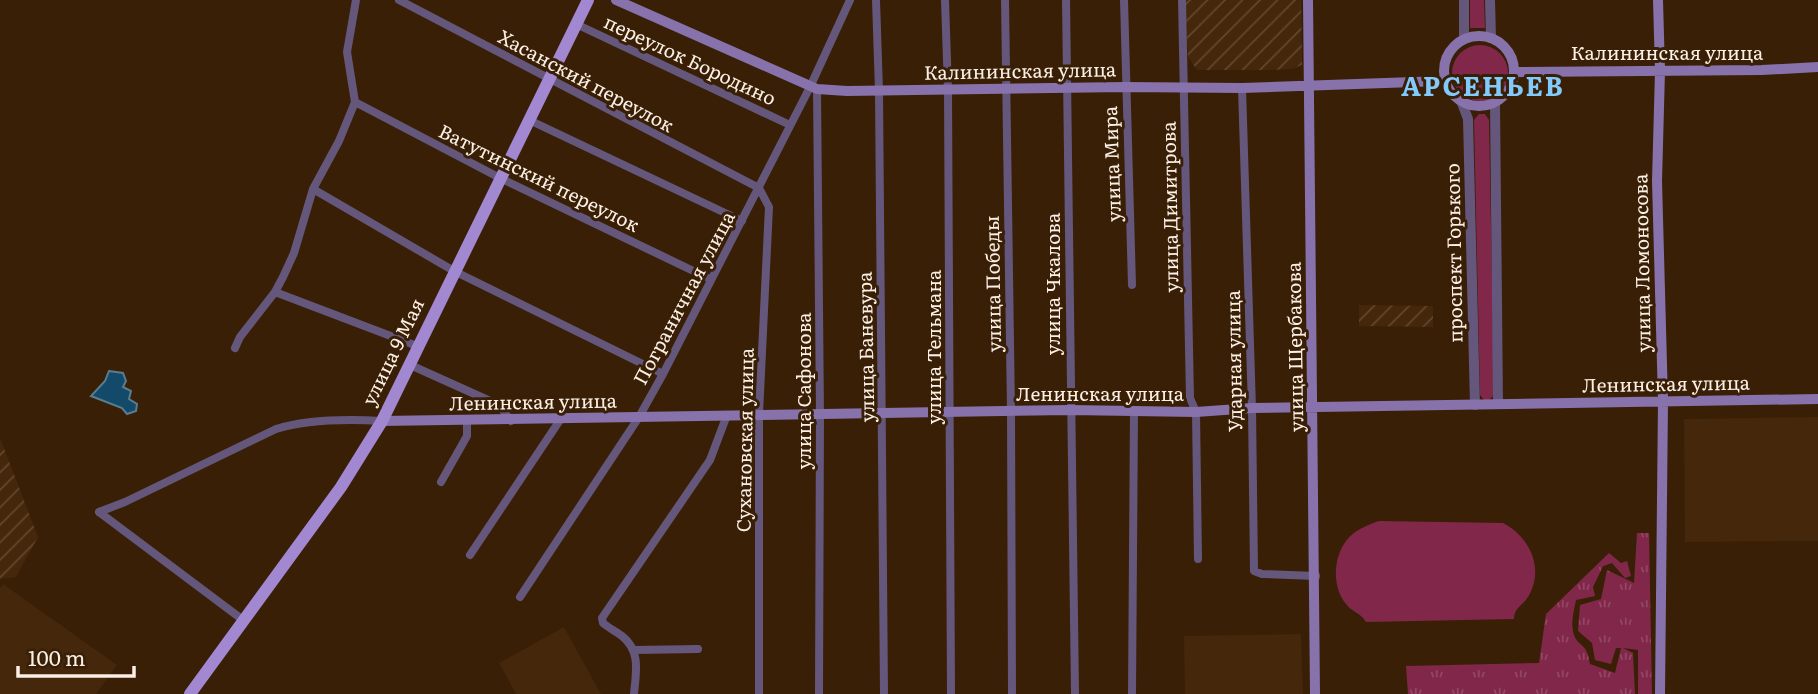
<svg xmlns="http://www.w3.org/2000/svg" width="1818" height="694" viewBox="0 0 1818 694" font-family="Literata,serif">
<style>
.built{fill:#45270b}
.industrial{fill:url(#industrial-furrows)}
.grass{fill:#81274a}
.park{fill:url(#park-tufts)}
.water{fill:#134a6a;stroke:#597c8f;stroke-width:2}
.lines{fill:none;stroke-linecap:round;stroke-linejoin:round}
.minor{stroke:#64577b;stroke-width:8}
.tertiary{stroke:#64577b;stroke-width:10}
.secondary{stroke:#8772ab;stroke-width:10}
.primary{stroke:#a287d1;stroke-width:12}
.labels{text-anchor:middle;stroke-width:6;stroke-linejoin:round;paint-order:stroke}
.street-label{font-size:19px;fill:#fcf0e6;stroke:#391f06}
.district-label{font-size:26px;font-weight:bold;letter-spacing:2px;fill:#83cafc;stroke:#391f06}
</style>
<defs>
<pattern id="industrial-furrows" width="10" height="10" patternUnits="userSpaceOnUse" patternTransform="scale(1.75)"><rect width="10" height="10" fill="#45270b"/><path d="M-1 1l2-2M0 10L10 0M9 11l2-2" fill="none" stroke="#61472f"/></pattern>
<pattern id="park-tufts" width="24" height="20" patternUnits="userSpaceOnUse" patternTransform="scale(1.75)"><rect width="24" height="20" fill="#81274a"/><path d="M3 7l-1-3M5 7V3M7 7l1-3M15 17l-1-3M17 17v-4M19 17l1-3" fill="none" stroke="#944764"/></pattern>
</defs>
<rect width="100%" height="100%" fill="#391f06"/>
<path class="built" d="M1818 417V541L1685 542 1684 419Z
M3 584 117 665 96 694H0V588Z
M564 627 601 694H516L499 663Z
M1301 634 1303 694H1185L1184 636Z"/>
<path class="industrial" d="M1185 0H1301L1302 65 1292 69 1272 70H1197L1188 57Z
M1359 305 1433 306V327L1359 326Z
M0 438 38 537 16 577 0 579Z"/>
<path class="grass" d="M1470 0H1484L1485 28H1470Z
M1452 73a28 28 0 1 1 56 0a28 28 0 1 1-56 0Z
M1479 114H1485L1489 120 1494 395 1489 400H1484L1480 395 1474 120Z
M1379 521 1503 523C1530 537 1545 569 1528 597 1522 606 1514 608 1514 619L1366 622C1361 613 1352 612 1346 604 1332 587 1333 558 1346 541 1353 531 1367 525 1379 521Z"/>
<path class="park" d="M1637 533H1649L1652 694H1638V650L1623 648 1633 653 1635 694H1408L1406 666 1539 663 1546 614 1609 553 1621 563 1627 561 1631 576 1625 578 1612 563 1603 566 1593 587 1595 596 1576 600C1574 611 1570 623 1574 635 1579 648 1587 642 1590 664L1615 673 1621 648H1616L1611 664 1595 660 1592 643 1578 631 1580 605 1601 599 1607 570 1634 583Z"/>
<path class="water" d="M109 371 123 373 126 381 123 387 131 391 129 399 137 404 136 411 127 414 122 408 91 396 105 381Z"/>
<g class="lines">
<path class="minor" d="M399 0 759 188 769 207 759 414V694
M876 0 879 91 884 694
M945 0 948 91 951 694
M1005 0 1011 411 1012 694
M1066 0 1075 694
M1124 0 1132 285
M1182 0 1190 398 1196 412 1198 559
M576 24 790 125
M1242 88 1252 408 1254 571 1262 574 1316 576
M817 89 820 415 819 694
M355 102 500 178 710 279
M529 120 742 221
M313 189 454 271 663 374
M275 292 417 346
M235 348 240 337 275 292 283 277 294 253 313 189 339 141 355 102 347 52 356 0
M408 364 499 405 511 421
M441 482 467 436V421
M99 512 125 502 276 429C308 419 347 419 382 421
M99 512 243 620
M470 555 560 420
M520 597 639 417 663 374 810 87 850 0
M635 650 698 649
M634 694C636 672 641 651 622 636 615 631 609 628 603 623L602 618 710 460 727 415
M1132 694 1134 411"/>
<path class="tertiary" d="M1464 0V38
M1490 0 1491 38
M1462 103 1468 119 1475 405
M1495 103 1498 404"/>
<path class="secondary" d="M616 0 817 89 847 91 1125 87 1242 88 1443 81
M1308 0 1315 694
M1658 0 1660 71 1657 181 1663 401 1660 694
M1444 71a35 35 0 1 1 70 0a35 35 0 1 1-70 0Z
M1515 72 1762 70 1818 67
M382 421 1070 410 1196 412 1252 408 1818 399"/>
<path class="primary" d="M190 694 341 487 382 421 588 0"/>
</g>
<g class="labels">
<g class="street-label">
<text x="1667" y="60">Калининская улица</text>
<text transform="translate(690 60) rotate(25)" y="7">переулок Бородино</text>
<text transform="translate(1020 71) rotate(-1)" y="7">Калининская улица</text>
<text transform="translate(586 81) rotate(28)" y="7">Хасанский переулок</text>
<text transform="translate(1112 164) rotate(-92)" y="7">улица Мира</text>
<text transform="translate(539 178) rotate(26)" y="7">Ватутинский переулок</text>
<text transform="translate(1170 207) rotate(-91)" y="7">улица Димитрова</text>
<text transform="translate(1454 253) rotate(-91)" y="7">проспект Горького</text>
<text transform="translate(1642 263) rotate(-91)" y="7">улица Ломоносова</text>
<text transform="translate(993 284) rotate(-91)" y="7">улица Победы</text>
<text transform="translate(1053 284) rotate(-90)" y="7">улица Чкалова</text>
<text transform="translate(684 298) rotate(-62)" y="7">Пограничная улица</text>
<text transform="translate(866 347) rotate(-91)" y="7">улица Баневура</text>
<text transform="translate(934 347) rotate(-90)" y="7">улица Тельмана</text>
<text transform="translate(1295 347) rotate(-91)" y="7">улица Щербакова</text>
<text transform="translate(393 352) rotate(-64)" y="7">улица 9 Мая</text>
<text transform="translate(1234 361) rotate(-91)" y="7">Ударная улица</text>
<text transform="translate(1666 384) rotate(-1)" y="7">Ленинская улица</text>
<text transform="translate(804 391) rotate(-90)" y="7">улица Сафонова</text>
<text x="1100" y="401">Ленинская улица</text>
<text transform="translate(533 402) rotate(-1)" y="7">Ленинская улица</text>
<text transform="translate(745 440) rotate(-89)" y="7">Сухановская улица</text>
</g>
<g class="district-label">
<text x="1483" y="96">АРСЕНЬЕВ</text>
</g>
</g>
<path d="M18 666v10h116v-10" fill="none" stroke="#fcf0e6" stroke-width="3.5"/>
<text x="28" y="666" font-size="21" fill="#fcf0e6" stroke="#391f06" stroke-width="5" paint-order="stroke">100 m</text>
</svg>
